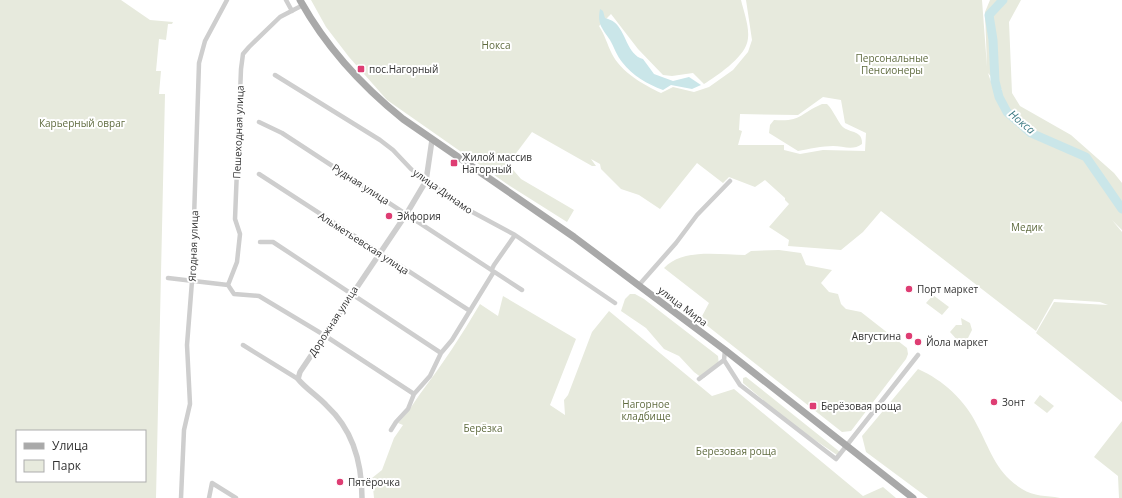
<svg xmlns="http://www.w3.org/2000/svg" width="1122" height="498" viewBox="0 0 1122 498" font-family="'Open Sans',sans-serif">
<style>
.green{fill:#e7eadd;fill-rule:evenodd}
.water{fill:#cae6e9}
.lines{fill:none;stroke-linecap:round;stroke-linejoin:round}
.river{stroke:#cae6e9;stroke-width:9}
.minor{stroke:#cecece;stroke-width:4.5}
.tertiary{stroke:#cecece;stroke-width:5.5}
.primary{stroke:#a9a9a9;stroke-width:7}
.poi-dot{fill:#de3d73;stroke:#fff;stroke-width:1.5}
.labels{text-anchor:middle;stroke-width:4;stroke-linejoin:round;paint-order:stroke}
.park-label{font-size:10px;fill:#5f6b3f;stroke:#fff}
.poi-label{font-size:10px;fill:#313131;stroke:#fff;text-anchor:start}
.street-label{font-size:10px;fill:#313131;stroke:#fff}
.water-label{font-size:11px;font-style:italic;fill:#3d7a83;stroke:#fff}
</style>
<rect width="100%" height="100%" fill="#fff"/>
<path class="green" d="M0 0H121L150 20 173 22 172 24H168L166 40 159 39 156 71H161L159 94H165L156 498H0ZM17 431H145V481H17Z
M311 0H741C744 13 751 30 747 43 743 58 717 76 704 84L693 73 672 76 663 75 638 49 611 14 599 26C605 35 607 44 612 54 621 72 644 85 661 93L673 87 694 92 709 87 733 70 748 52 752 40 746 0H982L987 67 985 12 990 0H1021L1009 22 1012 93 1020 106 1071 135 1114 173 1122 183V230L1112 220 1122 232V402L1036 333 1054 302 1108 305 1100 302 1054 299 1036 331 881 211 863 232 841 250 788 246 789 240 769 227 789 204 785 200V198L765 180 755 187 729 177 723 183 697 163 660 209 639 195 621 189 601 169 600 164 591 159 596 166H592L532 132 508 164 521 179 574 210 567 222 507 184 387 100 349 57 326 27ZM988 73 1002 90V107L997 100ZM823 97 841 100 845 123 866 133 865 151 823 150 800 154 784 150V145H738L742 131 739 130 740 114 798 115Z
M822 104H827C833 110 836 118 841 125 848 134 863 129 862 144 853 151 843 146 833 146 823 146 808 149 798 151L769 133 770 125 774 120C802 122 799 114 822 104Z
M779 250 801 253 806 265 832 270 821 283 829 292 838 294 841 304 846 309 861 312 907 348 908 354 906 359 851 431 842 432 700 320 709 303 664 268C683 248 719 255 745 255L751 251Z
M630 294H635L644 299 718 356 719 365 704 378H702L694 372 679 356 664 349 646 328 621 311 625 299Z
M933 295 949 307 942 315 926 303Z
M503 296 576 339 550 405 565 415 564 400 568 395 592 332 609 311 712 396 734 389 863 496 883 487 896 498H374L372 478 382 470 394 438 403 425 398 423C407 414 413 404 420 394 442 365 462 335 480 304L498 316Z
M961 318 970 323 972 330 968 338 959 342 950 332 956 325H962Z
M918 369C943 380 965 400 977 425 990 449 996 473 1022 489 1034 497 1046 495 1060 498H928L866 452 862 436Z
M746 377 840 452 837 455 790 423 743 383V378Z
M1040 395 1054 406 1047 413 1034 403Z
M1122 421V498H1119L1118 476 1094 457Z"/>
<path class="water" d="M600 9 603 11 605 18C608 19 612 20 614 22 626 31 627 55 643 59L654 74 673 81 689 77 701 85 692 89 671 85 663 90C647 84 633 76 622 62 617 56 614 47 610 40 602 28 597 24 600 9Z"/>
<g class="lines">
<path class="river" d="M1003 0 989 15 993 40 995 81 999 97 1007 112 1031 133 1086 157 1122 209"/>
<path class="minor" d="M286 0 292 11
M275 75 380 140 393 150 411 169 463 207 515 235 615 303
M259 122 282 133 522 290
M259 174 470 311
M260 242H273L441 353
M168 278 228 285 234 294 259 296 324 335 414 394
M228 285 237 262 240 234 235 219 241 69 243 54 249 47 280 17 303 5
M639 285 676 243 697 215 730 181
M243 345 298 379
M725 350 724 360 740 385 836 459 918 355
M699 379 724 360
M391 430 396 422 408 409 414 394 430 376 441 353 452 340 493 273 492 269 494 265 515 235
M181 498 184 430 190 404 187 345 192 281 199 63 205 41 227 0
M209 498 212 483 236 498"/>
<path class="tertiary" d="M362 498C362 464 353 430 327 406 318 396 306 389 298 379L300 372 407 213 426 181 432 140"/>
<path class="primary" d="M300 0C326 47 362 86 403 119L574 237 725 350 913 498"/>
</g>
<g class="poi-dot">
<rect x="357" y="65" width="8" height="8" rx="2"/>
<rect x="450" y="159" width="8" height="8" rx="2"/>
<circle cx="389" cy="216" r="4"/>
<circle cx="909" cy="289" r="4"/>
<circle cx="909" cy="336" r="4"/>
<circle cx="918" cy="342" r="4"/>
<circle cx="994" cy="402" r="4"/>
<rect x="809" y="402" width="8" height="8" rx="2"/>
<circle cx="340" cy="482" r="4"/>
</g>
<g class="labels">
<g class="park-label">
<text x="496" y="49">Нокса</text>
<text x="892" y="62">Персональные<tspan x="892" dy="12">Пенсионеры</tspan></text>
<text x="82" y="127">Карьерный овраг</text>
<text x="1027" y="231">Медик</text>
<text x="646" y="408">Нагорное<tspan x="646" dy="12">кладбище</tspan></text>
<text x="483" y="432">Берёзка</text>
<text x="736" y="455">Березовая роща</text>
</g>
<g class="poi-label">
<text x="369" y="73">пос.Нагорный</text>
<text x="462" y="161">Жилой массив<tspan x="462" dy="12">Нагорный</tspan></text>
<text x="397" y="220">Эйфория</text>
<text x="917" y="293">Порт маркет</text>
<text x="901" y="340" text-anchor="end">Августина</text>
<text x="926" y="346">Йола маркет</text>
<text x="1002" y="406">Зонт</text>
<text x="821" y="410">Берёзовая роща</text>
<text x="348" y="486">Пятёрочка</text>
</g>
<g class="street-label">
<text transform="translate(238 132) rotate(-88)" y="4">Пешеходная улица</text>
<text transform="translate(361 184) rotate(33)" y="4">Рудная улица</text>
<text transform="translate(443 191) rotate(35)" y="4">улица Динамо</text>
<text transform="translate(364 243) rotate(33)" y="4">Альметьевская улица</text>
<text transform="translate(193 246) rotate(-88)" y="4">Ягодная улица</text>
<text transform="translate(683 306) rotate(37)" y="4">улица Мира</text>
<text transform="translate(333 321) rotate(-57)" y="4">Дорожная улица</text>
</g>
<g class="water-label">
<text transform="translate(1022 122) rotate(40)" y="4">Нокса</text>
</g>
</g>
<rect x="16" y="430" width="130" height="52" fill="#ffffff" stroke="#adadad"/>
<rect x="24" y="443" width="20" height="6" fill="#a9a9a9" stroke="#adadad"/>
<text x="52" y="450" font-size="12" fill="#313131">Улица</text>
<rect x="24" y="460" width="20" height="12" fill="#e7eadd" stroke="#adadad"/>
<text x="52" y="470" font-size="12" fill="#313131">Парк</text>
</svg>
